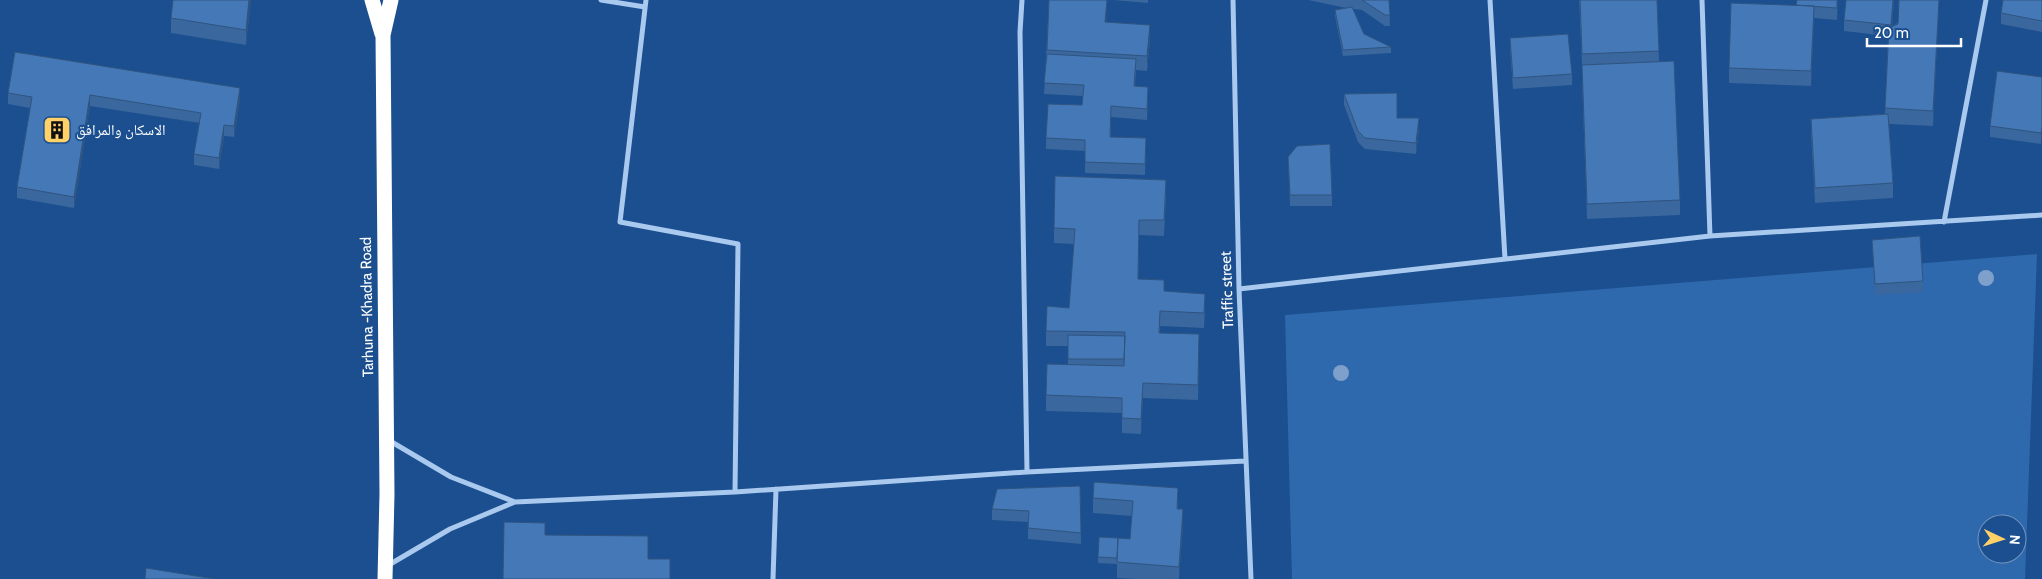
<svg xmlns="http://www.w3.org/2000/svg" width="2042" height="579" viewBox="0 0 2042 579" font-family="Cabin,'Noto Naskh Arabic',sans-serif">
<style>
.green{fill:#2e69ad;fill-rule:evenodd}
.lines{fill:none;stroke-linecap:round;stroke-linejoin:round}
.street{stroke:#a9c9ee;stroke-width:5}
.highway{stroke:#fff;stroke-width:15}
.tree{fill:#7ea0ca}
.wall{fill:#3a679d}
.shaded-wall{fill:#305480}
.building{fill:#4478b7;stroke:#305480}
.labels{text-anchor:middle;stroke-width:4;stroke-linejoin:round;paint-order:stroke}
.poi-label{font-size:15px;fill:#fff;stroke:#1b4f8f;text-anchor:start}
.street-label{font-size:15px;fill:#fff;stroke:#1b4f8f}
</style>
<rect width="100%" height="100%" fill="#1b4f8f"/>
<path class="green" d="M2037 254 2025 579H1292L1285 315ZM1987 524H2017V554H1987Z"/>
<g class="lines">
<path class="street" d="M601 0 645 7
M646 0 620 222 738 244 735 492
M1022 0 1020 32 1027 472
M1233 0 1239 289 1251 579
M1490 0 1505 259
M1702 0 1710 236
M1944 222 1986 0
M1239 289 1710 236 2042 215
M390 441 451 477 515 502
M387 566 450 529 515 502 735 492 1027 472 1245 461
M773 579 776 489"/>
<path class="highway" d="M372 0 382 34
M385 579 387 494 383 35 391 0"/>
</g>
<g class="tree">
<circle cx="1986" cy="278" r="8"/>
<circle cx="1341" cy="373" r="8"/>
</g>
<path class="wall" d="M173 0H251L246 45 171 33V18Z
M1049 0H1107L1106 22 1150 40 1147 71 1136 70 1135 86 1148 98 1147 120 1111 117V137L1146 138 1145 175 1085 173V151L1046 149V138L1082 105 1083 96 1044 94Z
M1113 0H1148V3Z
M1308 0H1389L1390 26H1385L1362 10 1353 9 1364 34 1391 47V53L1343 56 1335 16V10L1346 8Z
M1579 0H1657L1659 61 1680 200V215L1587 219 1582 80V65Z
M1838 0 1837 20 1814 18 1811 86 1729 83V68L1796 6Z
M1894 0 1892 26 1939 0 1933 126 1889 124 1893 183V198L1815 203 1811 134V119L1885 114 1888 36 1844 31V20Z
M2042 0V32L2001 24V13Z
M1510 38 1572 74V85L1513 89 1510 49Z
M15 52 240 100 234 137 224 136 219 169 194 165V154L200 123 90 106 74 208 17 198V187L30 108 8 104V93Z
M2042 77 2041 144 1990 137V126Z
M1344 94 1397 118 1419 129 1416 154 1365 149 1358 142 1344 105Z
M1288 157 1332 195V206H1290Z
M1166 195 1164 236 1139 235 1138 279 1205 309 1204 328 1160 326V333L1199 349 1198 400 1143 398 1141 434 1122 433V413L1046 411V395L1068 365V346H1046V331L1069 308 1074 244 1054 243V228Z
M1872 240 1923 281V292L1875 295Z
M1080 486 1081 544 1028 539V522L992 520V509Z
M1093 498 1178 503V509L1183 524 1179 579H1137L1117 578V564L1098 563V557L1130 539 1132 516 1093 513Z"/>
<path class="shaded-wall" d="M249 0H251L246 45V30Z
M1107 0V7L1105 37V22Z
M1837 0H1838L1837 20Z
M1893 0H1894L1891 36V25Z
M1939 0 1933 126V111Z
M1814 6V21L1811 86V71Z
M1150 25V40L1147 71V56Z
M1148 87V98L1147 120V109Z
M240 88V100L234 137V126Z
M90 95V106L74 208V197Z
M1419 118V129L1416 154V143Z
M224 125V136L219 169V158Z
M2042 127V138L2041 144V133Z
M1143 383V398L1141 434V419Z
M1183 509V524L1179 579V567Z"/>
<path class="building" d="M173 0H249L246 30 171 18Z
M1049 0H1107L1105 22 1150 25 1147 56 1047 50Z
M1362 0H1389L1390 15H1385Z
M1580 0H1657L1659 51 1582 54Z
M1797 0H1837V8L1796 5Z
M1846 0H1893L1891 25 1844 20Z
M1899 0H1939L1933 111 1885 108 1889 28 1898 24Z
M2003 0H2042V21L2001 13Z
M1731 3 1814 6 1811 71 1729 68Z
M1352 7 1364 34 1391 47 1343 50 1335 10Z
M1568 34 1572 74 1513 78 1510 38Z
M15 52 240 88 234 126 224 125 219 158 194 154 201 113 90 95 74 197 17 187 32 97 8 93Z
M1047 54 1136 59 1134 86 1148 87 1147 109 1111 106 1110 137 1146 138 1145 164 1085 162V140L1046 138 1048 104 1082 105 1084 85 1044 83Z
M1674 61 1680 200 1587 204 1582 65Z
M1997 71 2042 77V127L2041 133 1990 126Z
M1397 93V118H1419L1416 143 1365 138 1358 131 1344 94Z
M1888 114 1893 183 1815 188 1811 119Z
M1330 144 1332 195H1290L1288 157 1297 146Z
M1055 176 1166 180 1164 220H1139L1138 279 1164 280V291L1205 294 1204 313 1160 311 1159 333 1199 334 1198 385 1143 383 1141 419 1122 418V398L1046 395 1047 364 1124 366 1125 332 1046 331 1047 306 1069 308 1075 229 1054 228Z
M1920 236 1923 281 1875 284 1872 240Z
M1068 335 1125 336 1124 359H1068Z
M1094 482 1178 488 1177 509H1183L1179 567 1117 562 1118 538 1130 539 1133 501 1093 498Z
M1080 486 1081 533 1028 528 1029 511 992 509 997 489Z
M504 522 545 523V535L648 536V559H670V579H503Z
M1099 537 1118 538 1117 558 1098 557Z
M146 568 215 579H145Z"/>
<defs>
<symbol id="building-square" viewBox="-11 -11 22 22"><rect x="-9" y="-9" width="18" height="18" rx="4" fill="#ffd166" stroke="#1b4f8f"/><path d="M-4-6H4V6H1V3H-1V6H-4ZM-2.5-4.3h1.7v1.8h-1.7ZM.8-4.3h1.7v1.8H.8ZM-2.5-1h1.7V.8h-1.7ZM.8-1h1.7V.8H.8Z" fill="#111"/></symbol>
</defs>
<g fill-rule="evenodd">
<use href="#building-square" x="41" y="114" width="32" height="32"/>
</g>
<g class="labels">
<g class="poi-label">
<text x="76" y="135">الاسكان والمرافق</text>
</g>
<g class="street-label">
<text transform="translate(1227 290) rotate(-92)" y="5">Traffic street</text>
<text transform="translate(367 307) rotate(-91)" y="5">Tarhuna -Khadra Road</text>
</g>
</g>
<g transform="translate(2002 539) rotate(94)"><circle r="24" fill="#1b4f8f" stroke="#7695bc"/>
<path d="M0-4L9 19L0 12L-9 19Z" fill="#ffd166"/>
<text y="-8" font-size="14" font-weight="bold" text-anchor="middle" fill="#ffffff">N</text>
</g>
<path d="M1867 38v8h94v-8" fill="none" stroke="#ffffff" stroke-width="2.5"/>
<text x="1874" y="38" font-size="15" fill="#ffffff" stroke="#1b4f8f" stroke-width="4" paint-order="stroke">20 m</text>
</svg>
